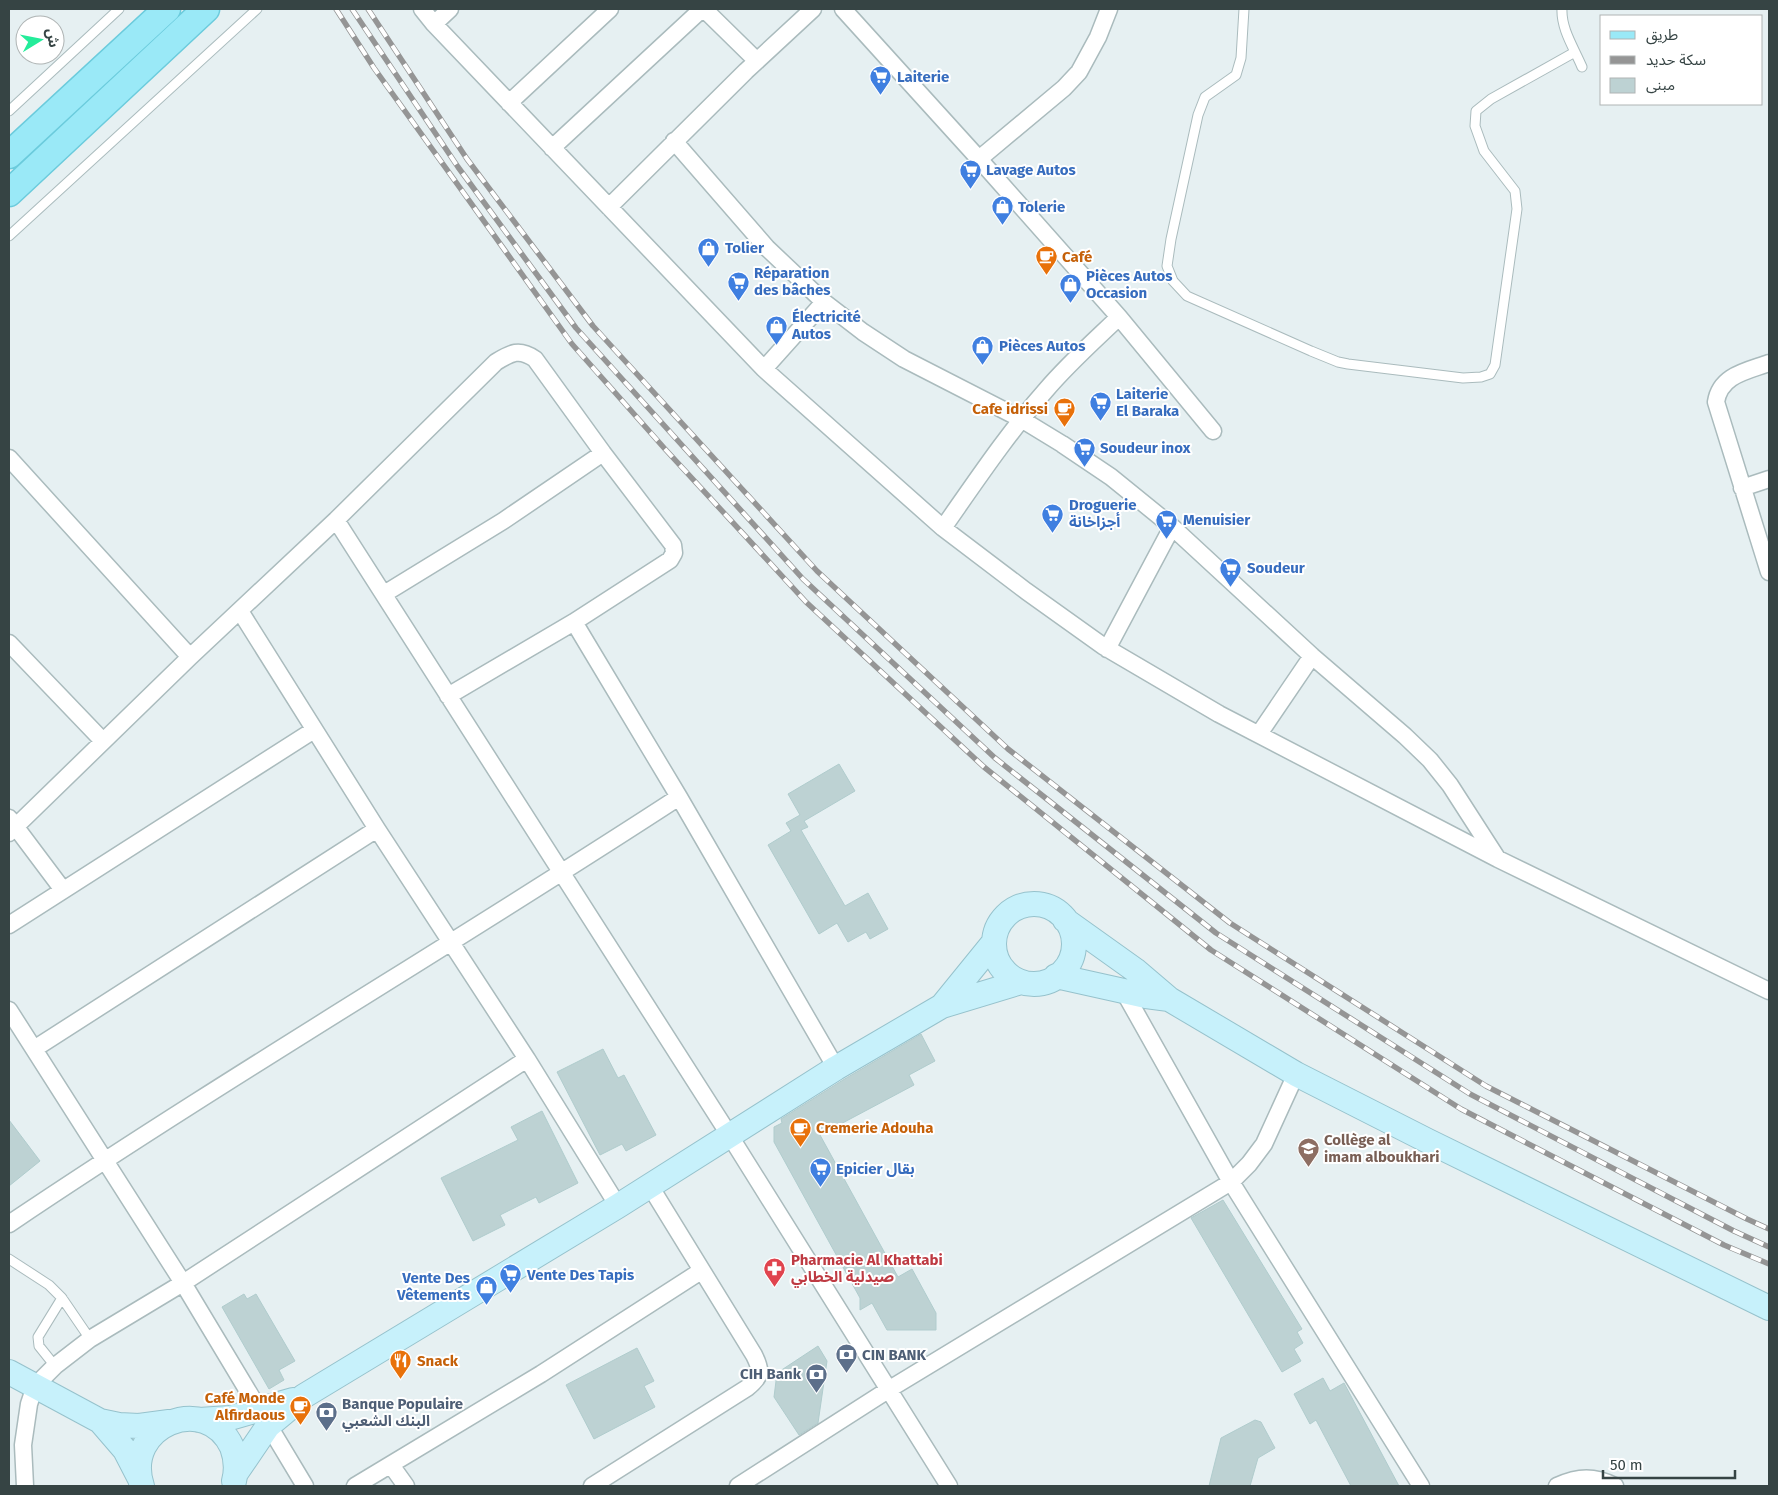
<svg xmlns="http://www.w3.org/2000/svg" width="1778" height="1495" viewBox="0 0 1778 1495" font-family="'Fira Sans','Noto Sans Arabic',sans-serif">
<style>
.building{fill:#bdd2d3;stroke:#b0cccd}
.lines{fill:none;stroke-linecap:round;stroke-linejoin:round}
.lane-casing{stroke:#aabbbd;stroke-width:11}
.street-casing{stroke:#aabbbd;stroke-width:19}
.secondary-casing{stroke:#96c2cc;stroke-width:26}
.primary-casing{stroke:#6bcbdc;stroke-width:29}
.lane{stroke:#fff;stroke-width:9}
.street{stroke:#fff;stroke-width:16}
.secondary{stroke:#c7f1fb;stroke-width:24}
.primary{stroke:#9ae9f7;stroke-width:26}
.rail-casing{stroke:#959595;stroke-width:5.5}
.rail{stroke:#fff;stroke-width:4;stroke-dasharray:11;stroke-linecap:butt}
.labels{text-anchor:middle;stroke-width:4;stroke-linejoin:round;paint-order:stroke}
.shop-label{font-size:15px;font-weight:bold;fill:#366cbe;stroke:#fff;text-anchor:start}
.food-label{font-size:15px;font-weight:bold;fill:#c56008;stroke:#fff;text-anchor:start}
.education-label{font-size:15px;font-weight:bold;fill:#785e54;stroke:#fff;text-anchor:start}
.health-label{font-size:15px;font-weight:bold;fill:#be3a42;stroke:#fff;text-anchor:start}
.service-label{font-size:15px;font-weight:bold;fill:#4e5e75;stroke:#fff;text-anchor:start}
</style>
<rect width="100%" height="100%" fill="#e6f0f2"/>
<path class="building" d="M839 764 855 791 804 821 808 827 801 830 845 906 868 893 888 929 870 939 866 932 848 942 837 923 819 934 768 845 791 831 786 823 800 815 788 794Z
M921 1034 935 1061 909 1075 914 1085 820 1135 898 1277 912 1269 936 1313V1330H887L872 1303 860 1310V1298L774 1142V1127L782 1123 781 1119 843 1080Z
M603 1049 618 1078 624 1075 656 1135 626 1151 622 1144 600 1155 557 1072Z
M542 1111 578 1183 539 1203 536 1197 500 1215 505 1225 473 1241 441 1178 518 1140 511 1127Z
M9 1120 40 1161 9 1186Z
M1223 1200 1302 1329 1297 1332 1303 1343 1294 1349 1301 1361 1282 1372 1191 1218Z
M244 1294 247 1299 256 1294 295 1361 279 1370 284 1380 269 1389 222 1307Z
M818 1346 827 1361 818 1423 799 1435 774 1397 777 1373Z
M637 1348 654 1381 644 1386 655 1407 594 1439 566 1385Z
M1323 1378 1330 1391 1344 1383 1399 1486H1351L1316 1420 1310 1424 1294 1394Z
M1255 1420 1261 1422 1275 1448 1258 1458 1250 1486H1209L1221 1438Z"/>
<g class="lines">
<defs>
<path id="lane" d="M1244 9 1241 58 1236 75 1205 97 1198 115 1171 239 1167 266 1173 281 1187 296 1311 351 1338 362 1348 364 1463 378 1481 377 1490 374 1495 365 1517 209 1515 191 1484 151 1475 126 1476 111 1491 99 1575 52
M1562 9C1561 29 1574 48 1582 67
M9 111 119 9
M9 236 257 9
M9 1259 49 1285 62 1298 38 1337 39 1346 55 1366
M62 1298 90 1339"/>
<path id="street" d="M422 9 434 24 764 369 943 528 1026 591 1103 646 1219 714 1498 859 1769 991
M704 9 757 61
M843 9 979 159 1119 317 1213 431
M434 24 450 9
M509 103 610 9
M674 141 767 248 824 302 863 332 904 359 1021 419 1062 444 1111 477 1169 524 1312 656 1405 736 1430 760 1450 785 1497 858
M552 148 702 9
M979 159 1064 88 1079 72 1098 37 1109 9
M609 207 746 71 813 9
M1769 363C1747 371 1720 375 1716 402L1769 572
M764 369 824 302
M9 458 190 657
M1742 488 1769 479
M336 520 730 1136 949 1486
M943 528C976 481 1008 433 1046 390 1068 364 1094 341 1119 317
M384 594 503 521 603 453
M240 611 377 829 527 1059 618 1206
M574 622 679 797 836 1068
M9 643 102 740
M1107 649 1172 527
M1259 734 1312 656
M9 818 63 890
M9 833 190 657 336 520 496 362C511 353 519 348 535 359L603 453 673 545 674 553 670 560 574 622 448 696
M9 925 314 730
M1123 990 1231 1182 1421 1486
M9 1010 183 1283 305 1486
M34 1049 377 829
M9 1224C229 1076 457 942 679 797
M391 1465 406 1486
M25 1486 23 1445 29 1404 35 1386 55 1366 90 1339 183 1283 527 1059
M355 1486 541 1374 701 1271
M592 1486 747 1388C762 1376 762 1371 754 1355L650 1186
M738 1486 888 1390 1231 1182 1249 1164 1264 1144 1296 1074
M1557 1486C1579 1476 1594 1476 1615 1486"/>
<path id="secondary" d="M994 944a40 40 0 1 1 80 0a40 40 0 1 1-80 0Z
M1065 920 1135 970 1169 999 1296 1074 1428 1141 1769 1308
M1056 976 1146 996 1169 999
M942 1006 994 942
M9 1372 100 1421 119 1425 139 1426 169 1422
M199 1420 230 1418 293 1400
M100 1421 125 1450 140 1479
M236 1473 268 1426 304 1396 618 1206 836 1068 942 1006 1021 982
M142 1486C122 1426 206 1391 232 1447 236 1458 237 1470 234 1481"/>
<path id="primary" d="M9 155 167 9
M9 193 206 9"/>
</defs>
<use href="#lane" class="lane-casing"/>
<use href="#street" class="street-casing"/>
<use href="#secondary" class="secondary-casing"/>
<use href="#primary" class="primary-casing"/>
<use href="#lane" class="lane"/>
<use href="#street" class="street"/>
<use href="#secondary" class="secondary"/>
<use href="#primary" class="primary"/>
<defs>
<path id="rail" d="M336 9 374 68 572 344 665 449 806 602 984 767 1211 950 1461 1109 1724 1245 1769 1264
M352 9 458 167 576 328 803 579 995 758 1216 933 1470 1094 1734 1231 1769 1247
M368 9 467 159 593 326 817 571 1008 749 1230 923 1486 1086 1747 1219 1769 1229"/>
</defs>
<use href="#rail" class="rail-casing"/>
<use href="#rail" class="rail"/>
</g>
<defs>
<symbol id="supermarket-pin" viewBox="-11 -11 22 30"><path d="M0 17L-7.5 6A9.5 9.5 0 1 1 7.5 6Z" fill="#3f7fe0" stroke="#fff"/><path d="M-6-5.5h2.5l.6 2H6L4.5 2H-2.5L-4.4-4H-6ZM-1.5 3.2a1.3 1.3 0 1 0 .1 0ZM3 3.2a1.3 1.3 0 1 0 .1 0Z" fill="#fff"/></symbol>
<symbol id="shop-pin" viewBox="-11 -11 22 30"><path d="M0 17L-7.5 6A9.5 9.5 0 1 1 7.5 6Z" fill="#3f7fe0" stroke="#fff"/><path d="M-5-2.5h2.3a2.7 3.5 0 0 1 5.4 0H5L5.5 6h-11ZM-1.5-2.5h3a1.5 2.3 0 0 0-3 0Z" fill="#fff"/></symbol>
<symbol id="cafe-pin" viewBox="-11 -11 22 30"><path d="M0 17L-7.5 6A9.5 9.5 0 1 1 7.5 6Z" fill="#e8710a" stroke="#fff"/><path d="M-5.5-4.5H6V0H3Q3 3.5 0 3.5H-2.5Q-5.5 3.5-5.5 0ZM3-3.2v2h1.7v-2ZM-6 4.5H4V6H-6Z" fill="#fff"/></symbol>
<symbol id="school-pin" viewBox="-11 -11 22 30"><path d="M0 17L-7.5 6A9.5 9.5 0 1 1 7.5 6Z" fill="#8d6e63" stroke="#fff"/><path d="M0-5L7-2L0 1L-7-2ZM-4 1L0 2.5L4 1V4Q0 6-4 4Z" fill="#fff"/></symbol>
<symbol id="pharmacy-pin" viewBox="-11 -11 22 30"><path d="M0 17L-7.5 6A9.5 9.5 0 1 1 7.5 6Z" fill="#e0444e" stroke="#fff"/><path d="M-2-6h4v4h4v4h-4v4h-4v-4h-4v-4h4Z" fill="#fff"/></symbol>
<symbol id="bank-pin" viewBox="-11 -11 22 30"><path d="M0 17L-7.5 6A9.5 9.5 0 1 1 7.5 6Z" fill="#5c6f8a" stroke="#fff"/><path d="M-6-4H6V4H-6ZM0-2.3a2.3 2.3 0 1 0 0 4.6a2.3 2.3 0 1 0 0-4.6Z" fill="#fff"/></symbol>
<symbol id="restaurant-pin" viewBox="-11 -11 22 30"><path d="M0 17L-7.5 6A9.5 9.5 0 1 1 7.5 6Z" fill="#e8710a" stroke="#fff"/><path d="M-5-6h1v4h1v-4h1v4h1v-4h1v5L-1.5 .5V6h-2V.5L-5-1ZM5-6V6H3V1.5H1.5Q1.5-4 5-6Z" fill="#fff"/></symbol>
</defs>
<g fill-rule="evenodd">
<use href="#supermarket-pin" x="868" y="64" width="25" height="34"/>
<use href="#supermarket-pin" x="958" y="158" width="25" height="34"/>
<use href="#shop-pin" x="990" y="194" width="25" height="34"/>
<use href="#shop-pin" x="696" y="236" width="25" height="34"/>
<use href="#cafe-pin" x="1034" y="244" width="25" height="34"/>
<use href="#supermarket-pin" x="726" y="270" width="25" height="34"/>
<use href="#shop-pin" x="1058" y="272" width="25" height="34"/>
<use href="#shop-pin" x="764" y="314" width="25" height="34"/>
<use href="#shop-pin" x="970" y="334" width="25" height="34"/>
<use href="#supermarket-pin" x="1088" y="390" width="25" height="34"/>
<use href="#cafe-pin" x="1052" y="396" width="25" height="34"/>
<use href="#supermarket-pin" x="1072" y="436" width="25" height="34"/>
<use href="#supermarket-pin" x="1040" y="502" width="25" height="34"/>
<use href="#supermarket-pin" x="1154" y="508" width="25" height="34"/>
<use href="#supermarket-pin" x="1218" y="556" width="25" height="34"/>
<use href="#cafe-pin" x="788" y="1116" width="25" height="34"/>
<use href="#school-pin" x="1296" y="1136" width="25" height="34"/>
<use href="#supermarket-pin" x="808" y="1156" width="25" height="34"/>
<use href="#pharmacy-pin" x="762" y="1256" width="25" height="34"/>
<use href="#supermarket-pin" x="498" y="1262" width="25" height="34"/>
<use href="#shop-pin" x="474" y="1274" width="25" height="34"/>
<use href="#bank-pin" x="834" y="1342" width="25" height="34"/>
<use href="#restaurant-pin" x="388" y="1348" width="25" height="34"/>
<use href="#bank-pin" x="804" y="1362" width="25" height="34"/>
<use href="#cafe-pin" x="288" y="1394" width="25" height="34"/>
<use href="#bank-pin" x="314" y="1400" width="25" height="34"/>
</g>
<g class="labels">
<g class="shop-label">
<text x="897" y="82">Laiterie</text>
<text x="986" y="175">Lavage Autos</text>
<text x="1018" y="212">Tolerie</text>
<text x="725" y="253">Tolier</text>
<text x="754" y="278">Réparation<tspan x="754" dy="17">des bâches</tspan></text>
<text x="1086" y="281">Pièces Autos<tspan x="1086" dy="17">Occasion</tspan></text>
<text x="792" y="322">Électricité<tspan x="792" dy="17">Autos</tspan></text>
<text x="999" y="351">Pièces Autos</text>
<text x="1116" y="399">Laiterie<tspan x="1116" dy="17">El Baraka</tspan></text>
<text x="1100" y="453">Soudeur inox</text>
<text x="1069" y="510">Droguerie<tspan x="1069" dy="17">أجزاخانة</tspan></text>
<text x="1183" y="525">Menuisier</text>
<text x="1247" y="573">Soudeur</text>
<text x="836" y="1174">Epicier بقال</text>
<text x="527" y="1280">Vente Des Tapis</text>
<text x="470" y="1283" text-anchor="end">Vente Des<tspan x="470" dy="17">Vêtements</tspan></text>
</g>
<g class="food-label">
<text x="1062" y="262">Café</text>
<text x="1048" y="414" text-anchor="end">Cafe idrissi</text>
<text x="816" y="1133">Cremerie Adouha</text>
<text x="417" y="1366">Snack</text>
<text x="285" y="1403" text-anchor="end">Café Monde<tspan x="285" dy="17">Alfirdaous</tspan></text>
</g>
<g class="education-label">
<text x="1324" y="1145">Collège al<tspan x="1324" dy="17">imam alboukhari</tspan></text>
</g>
<g class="health-label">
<text x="791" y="1265">Pharmacie Al Khattabi<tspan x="791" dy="17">صيدلية الخطابي</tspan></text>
</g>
<g class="service-label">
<text x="862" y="1360">CIN BANK</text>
<text x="801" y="1379" text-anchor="end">CIH Bank</text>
<text x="342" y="1409">Banque Populaire<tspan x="342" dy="17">البنك الشعبي</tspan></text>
</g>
</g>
<rect width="1778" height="1495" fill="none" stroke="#364444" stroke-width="20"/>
<rect x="1600" y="15" width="162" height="90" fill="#ffffff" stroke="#afb4b4"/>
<rect x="1610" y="31" width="25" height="8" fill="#9ae9f7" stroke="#afb4b4"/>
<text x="1646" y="40" font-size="15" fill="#364444">طريق</text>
<rect x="1610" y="56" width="25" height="8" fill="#959595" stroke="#afb4b4"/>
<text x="1646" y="65" font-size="15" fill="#364444">سكة حديد</text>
<rect x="1610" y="78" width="25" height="15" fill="#bdd2d3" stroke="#afb4b4"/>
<text x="1646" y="90" font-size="15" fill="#364444">مبنى</text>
<g transform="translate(40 40) rotate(80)"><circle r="24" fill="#ffffff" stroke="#afb4b4"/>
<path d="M0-4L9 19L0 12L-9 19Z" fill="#24ec9a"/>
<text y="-8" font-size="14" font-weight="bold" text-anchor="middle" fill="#364444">ش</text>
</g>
<path d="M1603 1470v8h132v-8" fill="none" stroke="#364444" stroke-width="2.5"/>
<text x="1610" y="1470" font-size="15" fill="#364444" stroke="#ffffff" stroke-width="4" paint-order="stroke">50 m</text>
</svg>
